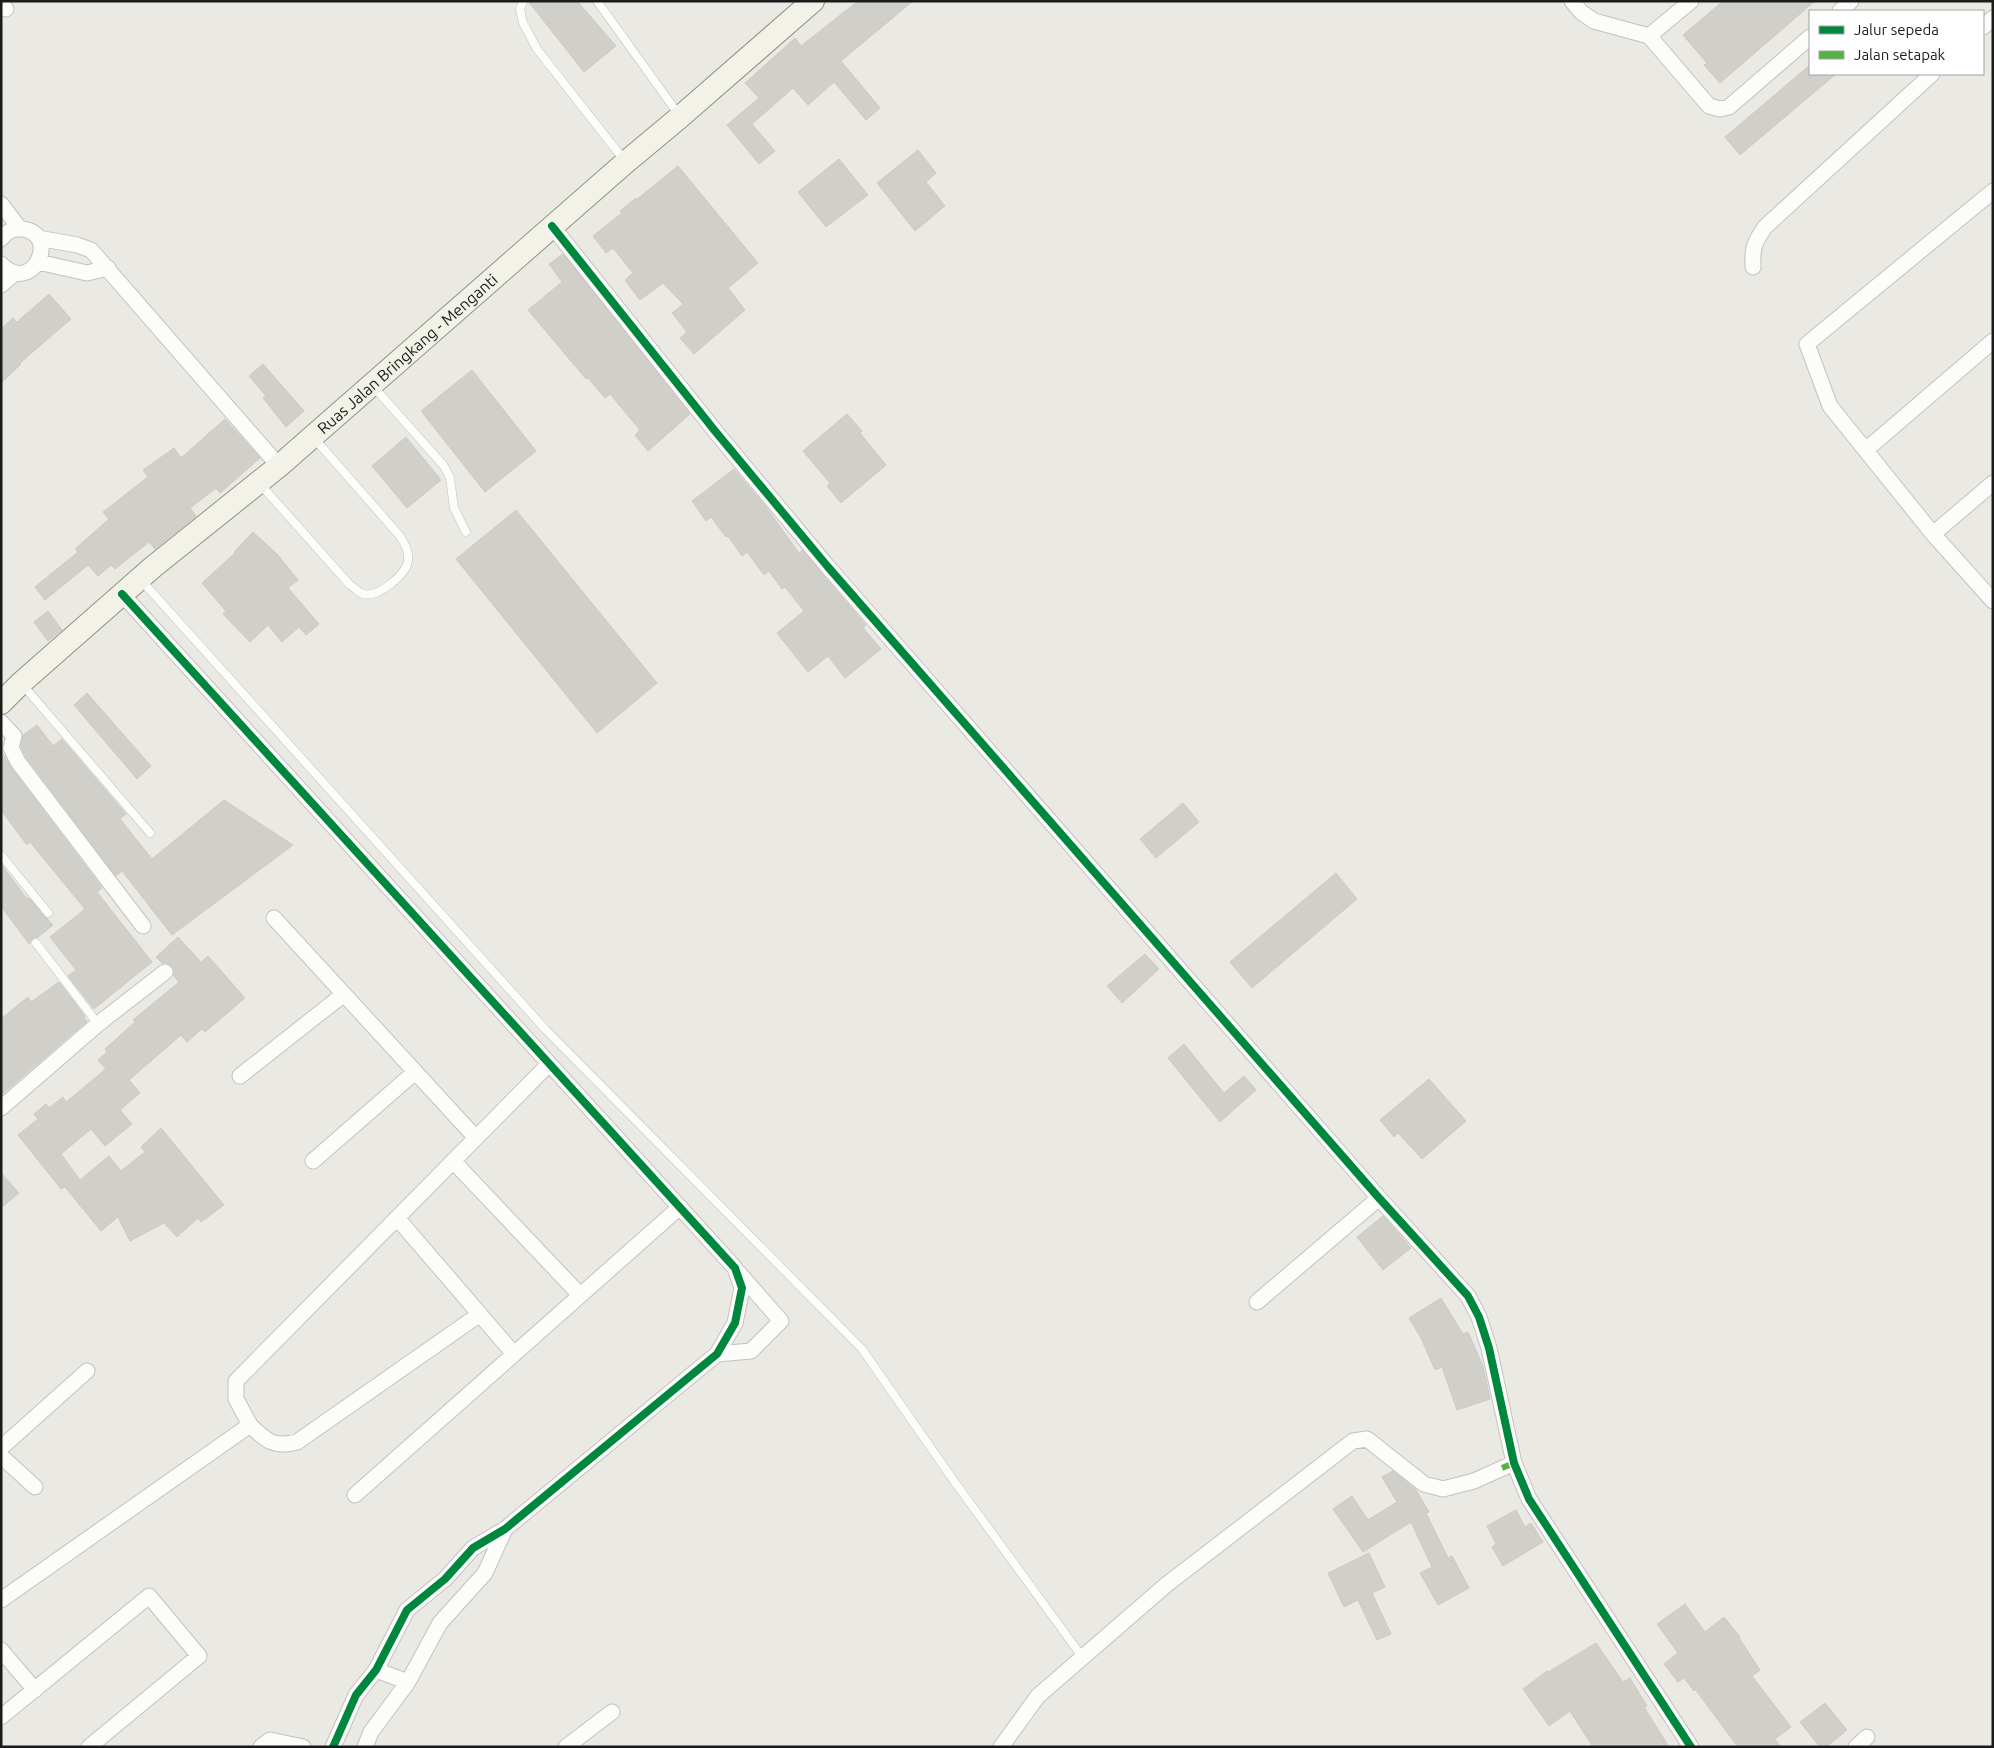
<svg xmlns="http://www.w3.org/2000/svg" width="1994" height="1748" viewBox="0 0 1994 1748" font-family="Ubuntu,sans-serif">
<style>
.building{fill:#d1cfca;stroke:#cdcac5}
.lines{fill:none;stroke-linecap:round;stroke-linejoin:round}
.lane-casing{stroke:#c2c2bf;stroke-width:9}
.street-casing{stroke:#c2c2bf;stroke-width:17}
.secondary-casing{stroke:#90947c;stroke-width:24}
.lane{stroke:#fcfcfb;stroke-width:8}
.street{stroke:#fcfcfb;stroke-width:15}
.secondary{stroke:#f2f2e8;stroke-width:22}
.quiet{stroke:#55b145;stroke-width:6;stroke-dasharray:12 6;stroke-linecap:butt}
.cycleway-casing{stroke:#fff;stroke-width:11}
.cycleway{stroke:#00873e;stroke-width:8}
.labels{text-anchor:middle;stroke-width:4.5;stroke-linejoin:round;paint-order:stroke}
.street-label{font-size:16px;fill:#1b1b1b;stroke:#fff}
</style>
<rect width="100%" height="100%" fill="#eae9e3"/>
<path class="building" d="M528 1H577L616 46 584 72Z
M858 1H913L841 61 880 108 866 120 834 82 808 105 793 88 752 124 775 151 759 164 727 125 759 98 745 83 795 38 801 46Z
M1723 1H1815L1720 83 1704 65 1707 63 1683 35Z
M1810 65V74H1836L1740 155 1725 137Z
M918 150 936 173 926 182 945 206 915 231 877 183Z
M839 159 868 195 826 227 798 192Z
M678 166 758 263 728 288 745 310 694 354 680 338 687 332 672 313 683 304 663 283 640 300 625 280 633 273 613 248 606 253 593 236 622 213 620 211 636 198V200Z
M563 254 690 414 648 451 635 435 640 430 610 394 605 398 588 378 586 379 528 310 562 282 549 264Z
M49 294 71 319 20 363 21 364 1 383V329L13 318 17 322Z
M263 364 304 411 286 427 263 398 266 396 249 376Z
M472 370 536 451 485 492 421 411Z
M847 414 862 431 860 433 886 465 841 503 827 486 830 483 803 451Z
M225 419 260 458 220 493 216 488 190 508 196 516 155 549 149 542 115 569 111 565 98 576 88 565 45 600 35 587 78 552 75 549 109 519 103 512 148 477 143 470 174 448 181 458Z
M406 437 441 480 407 508 372 466Z
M734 469 766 507 799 553 802 550 865 624 866 625 863 628 881 649 845 678 828 656 808 672 777 633 804 611 785 587 782 589 769 571 764 575 747 552 742 556 728 536 726 537 711 517 706 521 692 501Z
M516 510 657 683 597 733 456 559Z
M253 532 277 554 298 580 288 588 319 624 306 635 299 627 282 642 268 625 250 642 223 614 226 611 202 583 235 553 234 552Z
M48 611 62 630 48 641 34 622Z
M87 693 151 766 137 779 74 705Z
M37 725 53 746 62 739 126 814 120 819 152 859 224 800 293 845 172 935 122 871 116 876 26 757 21 747 23 735Z
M1 751 11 768 102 888 97 892 152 962 94 1009 68 976 76 970 50 937 85 909 30 842 27 845 1 810Z
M1183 803 1199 822 1156 858 1140 839Z
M1 864 27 899 29 898 53 925 37 938H33L29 944 1 906Z
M1336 873 1357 899 1252 988 1230 962Z
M178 937 201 962 208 956 245 998 205 1032 202 1029 187 1042 181 1035 129 1080 140 1093 120 1110 132 1124 105 1146 91 1129 61 1154 80 1180 109 1156 121 1171 145 1152 141 1147 161 1128 224 1205 201 1222 198 1218 177 1237 164 1223 130 1241 118 1217 101 1231 65 1187 61 1189 18 1135 38 1119 34 1114 46 1104 49 1108 63 1097 66 1102 106 1069 98 1060 107 1052 105 1049 135 1022 133 1020 179 982 174 976V970L172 966 168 963H162L156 957Z
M1145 954 1159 969 1122 1003 1107 986Z
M59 982 85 1016 84 1018 87 1021 1 1095V1019L28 997 31 1002Z
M1184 1044 1224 1093 1244 1076 1256 1090 1220 1122 1168 1058Z
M1429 1079 1466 1121 1422 1159 1398 1133 1394 1137 1380 1120Z
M1 1173 19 1193 1 1208Z
M1383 1216 1411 1248 1383 1270 1357 1237Z
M1441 1298 1463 1334 1468 1332 1483 1366 1490 1399 1457 1410 1442 1367 1435 1370 1421 1338 1409 1318Z
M1393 1471 1416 1490 1429 1512 1426 1513 1448 1558 1452 1556 1469 1588 1438 1605 1420 1573 1432 1567 1411 1522 1363 1552 1333 1509 1352 1496 1368 1520 1397 1502 1382 1477Z
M1516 1510 1525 1527 1531 1523 1543 1542 1503 1566 1492 1547 1496 1544 1487 1526Z
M1369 1553 1385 1587 1372 1593 1391 1634 1377 1640 1358 1600 1344 1607 1328 1573Z
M1685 1604 1705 1632 1724 1617 1740 1637 1739 1638 1760 1670 1752 1676 1791 1727 1775 1739 1781 1747H1738L1695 1689 1694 1691 1684 1678 1678 1682 1664 1664 1678 1653 1657 1624Z
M1596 1643 1623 1682 1630 1678 1647 1706 1644 1707 1669 1747H1593L1570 1711 1549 1726 1523 1689 1547 1671 1548 1672Z
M1825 1703 1847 1730 1826 1747H1820L1800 1722Z"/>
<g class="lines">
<defs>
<path id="lane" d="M523 1 520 9 523 23 537 49 624 160
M597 1 679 115
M373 386 444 466 450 478 454 508 466 532
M260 484 350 585C354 587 359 593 363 594 378 598 406 575 408 561 409 551 405 545 400 536L314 438
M141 580 546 1030 862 1349 954 1481 1083 1658
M22 684 150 833
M1 855 48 913
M36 943 98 1024"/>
<path id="street" d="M1572 1 1581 12 1594 21 1649 36 1709 106 1720 109 1729 107 1810 37
M1 4 6 9
M1840 11 1851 1
M1983 27 1993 18
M1649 36 1691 1
M1993 191 1807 344 1830 406 1933 534 1993 601
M1 204 20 229
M552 226 715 431 828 567 1379 1198 1468 1296 1479 1317 1489 1348 1514 1463 1529 1499 1691 1747
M38 238 77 245 91 250 279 466
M1 239C6 232 14 228 22 229 61 233 33 297 1 264
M38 262 87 273 108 268
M1753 267C1752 248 1754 243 1765 227L1932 74
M1 285 15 273
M1867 449 1993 341
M1933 534 1993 483
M122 594 735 1268 742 1288 735 1323 717 1354 505 1529 473 1548 445 1579 407 1610 376 1670 356 1695 333 1747
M1 722 14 736 11 748 18 762 143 926
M274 918 476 1138
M240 1076 344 994
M1 1108 98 1024 165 972
M313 1161 415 1072
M453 1161 580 1295
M397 1218 514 1354
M1257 1302 1379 1198
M717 1354 751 1351 781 1321 739 1273
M250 1425C266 1441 274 1448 297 1442L480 1314
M1 1448 87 1371
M1 1456 35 1487
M355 1495 680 1207
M1 1600 250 1425 236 1399V1381L549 1064
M1 1650 35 1690
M376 1670 408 1682
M1 1717 149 1596 199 1656 89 1747
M261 1747 270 1740 303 1747
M365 1747 371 1732 408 1682 440 1623 485 1573 505 1529
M566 1747 612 1712
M1001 1747 1038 1696 1166 1585 1353 1441 1367 1439 1424 1484 1443 1489 1474 1481 1514 1463
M1856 1747 1867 1737"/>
<g id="secondary">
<path id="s1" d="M1 703 21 683 153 567 279 466 626 162 680 117 813 1"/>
</g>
</defs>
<use href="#lane" class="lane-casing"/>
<use href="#street" class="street-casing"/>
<use href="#secondary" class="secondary-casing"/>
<use href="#lane" class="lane"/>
<use href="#street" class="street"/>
<use href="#secondary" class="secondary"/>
<path class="quiet" d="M1502 1468 1514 1463"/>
<defs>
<path id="cycleway" d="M552 226 715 431 828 567 1379 1198 1468 1296 1479 1317 1489 1348 1514 1463 1529 1499 1691 1747
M122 594 735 1268 742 1288 735 1323 717 1354 505 1529 473 1548 445 1579 407 1610 376 1670 356 1695 333 1747"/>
</defs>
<use href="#cycleway" class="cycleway-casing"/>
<use href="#cycleway" class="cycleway"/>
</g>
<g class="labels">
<g class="street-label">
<text dy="6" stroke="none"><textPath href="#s1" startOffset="536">Ruas Jalan Bringkang - Menganti</textPath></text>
</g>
</g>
<rect width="1994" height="1748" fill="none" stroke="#1b1b1b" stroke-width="5"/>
<rect x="1809" y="10" width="175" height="65" fill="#ffffff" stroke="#a4a4a4"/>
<rect x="1819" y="26" width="25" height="8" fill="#00873e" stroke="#a4a4a4"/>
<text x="1854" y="35" font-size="15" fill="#1b1b1b">Jalur sepeda</text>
<rect x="1819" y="51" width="25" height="8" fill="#55b145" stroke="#a4a4a4"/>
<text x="1854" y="60" font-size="15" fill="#1b1b1b">Jalan setapak</text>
</svg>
